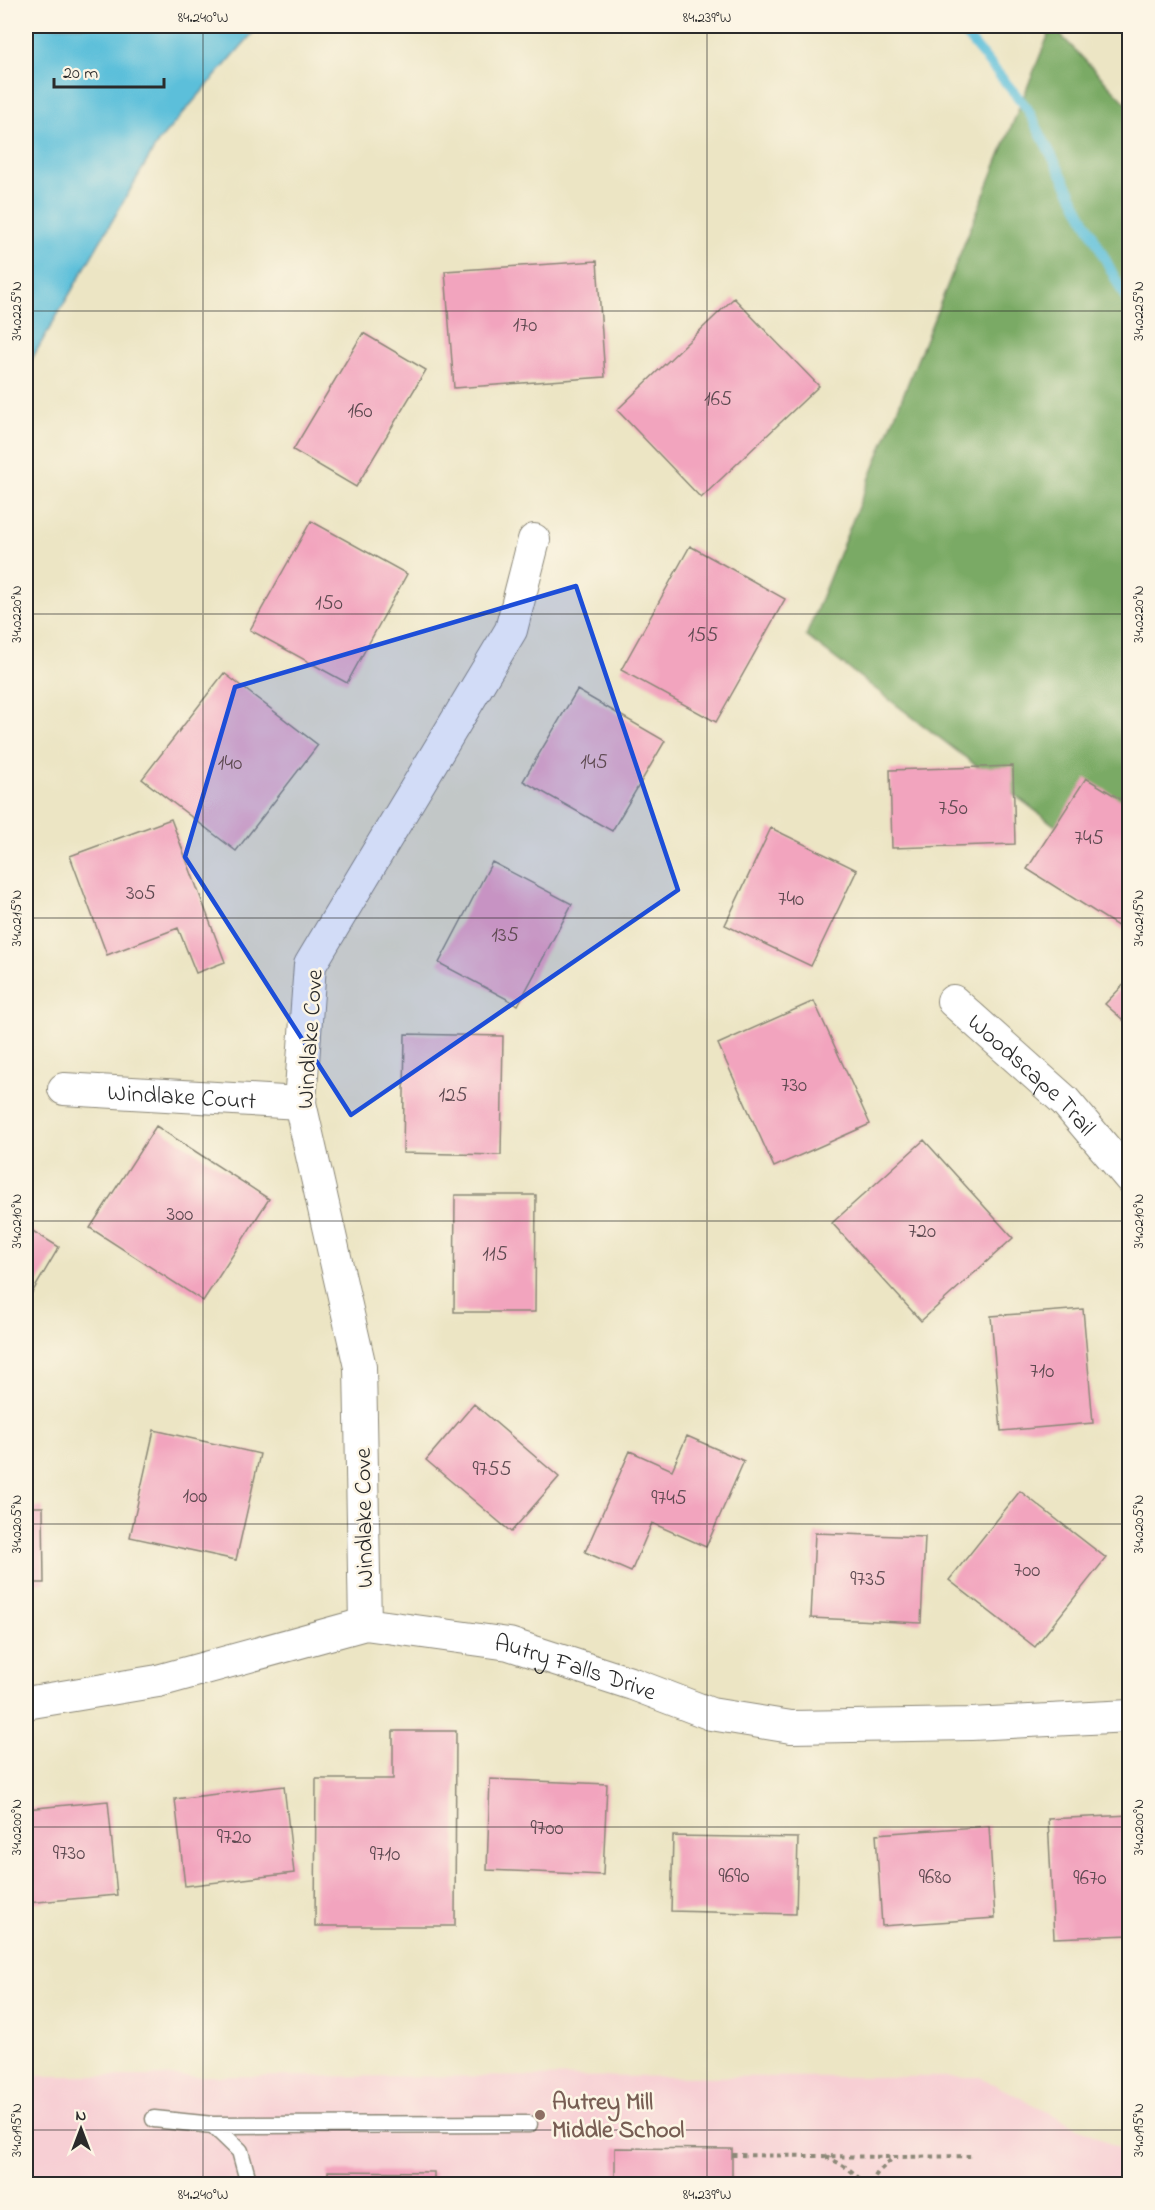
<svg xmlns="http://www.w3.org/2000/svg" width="1155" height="2210" viewBox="0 0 1155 2210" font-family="'Indie Flower',sans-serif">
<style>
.built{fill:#f7cfd4}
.forest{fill:#7aaa65;stroke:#526a48;stroke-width:1.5}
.water{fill:#5cbfda;stroke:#447582;stroke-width:1.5}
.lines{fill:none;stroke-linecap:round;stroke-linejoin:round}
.stream{stroke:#5cbfda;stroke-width:10}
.building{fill:#f2a4be}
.service-casing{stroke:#8c8878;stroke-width:19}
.minor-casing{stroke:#8c8878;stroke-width:34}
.path{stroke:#8c8878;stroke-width:4;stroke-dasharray:4.5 4.5;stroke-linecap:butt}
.service{stroke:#fff;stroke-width:16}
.minor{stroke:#fff;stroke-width:32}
.marked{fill:#1d4ed8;fill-opacity:0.2;stroke:#1d4ed8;stroke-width:4.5;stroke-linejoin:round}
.ticks{fill:none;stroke:#2b2b2b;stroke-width:1.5;stroke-opacity:0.45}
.education-dot{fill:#8d6e63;stroke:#fcf5e5;stroke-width:2}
.labels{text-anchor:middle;stroke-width:5;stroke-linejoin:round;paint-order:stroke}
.number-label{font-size:21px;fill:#5d4950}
.street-label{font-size:24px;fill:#2b2b2b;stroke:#fcf5e5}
.education-label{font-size:24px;font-weight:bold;fill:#785e54;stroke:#fcf5e5;text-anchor:start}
.neatline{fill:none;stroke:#2b2b2b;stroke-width:2}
.ticks-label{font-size:15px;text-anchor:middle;fill:#2b2b2b}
</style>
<rect width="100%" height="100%" fill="#fcf5e5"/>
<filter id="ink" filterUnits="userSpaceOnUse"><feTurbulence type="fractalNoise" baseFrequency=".0167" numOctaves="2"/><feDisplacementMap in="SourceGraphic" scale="12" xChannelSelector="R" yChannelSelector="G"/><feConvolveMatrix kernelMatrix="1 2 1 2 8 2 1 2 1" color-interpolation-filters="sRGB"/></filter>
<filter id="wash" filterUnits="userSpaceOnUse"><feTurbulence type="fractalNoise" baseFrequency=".008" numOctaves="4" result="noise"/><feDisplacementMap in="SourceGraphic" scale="24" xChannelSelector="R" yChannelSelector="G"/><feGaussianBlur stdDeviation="1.35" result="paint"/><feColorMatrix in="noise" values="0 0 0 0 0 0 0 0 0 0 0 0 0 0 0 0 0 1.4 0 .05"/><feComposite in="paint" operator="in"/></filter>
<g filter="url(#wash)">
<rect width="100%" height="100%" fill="#ece5c4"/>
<path class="built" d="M26 2076 980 2077 1130 2154 1129 2184H26Z"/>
<path class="forest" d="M1052 26 1129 106V882L806 636Z"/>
<path class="water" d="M26 26H259L158 142 26 369Z"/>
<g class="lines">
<path class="stream" d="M954 26 970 40 1027 108 1130 307"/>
</g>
<g id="blocks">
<path class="building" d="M597 261 605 377 454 388 445 271Z
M734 298 819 386 701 498 617 410Z
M363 333 426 370 356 487 293 450Z
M311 521 407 574 347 683 250 630Z
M690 546 785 599 716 722 621 670Z
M224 673 318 745 236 851 142 779Z
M577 690 665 741 612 831 523 781Z
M1013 766 1015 844 892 848 890 770Z
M1086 778 1130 805V922L1124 930 1027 869Z
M171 819 225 962 196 973 178 928 107 955 70 856Z
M771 828 857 870 811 966 725 925Z
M492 862 572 904 518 1005 439 963Z
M1130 978V1026L1105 1004Z
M814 1001 870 1124 774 1167 718 1044Z
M405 1034 503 1036 501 1155 403 1153Z
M156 1126 269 1199 203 1301 90 1228Z
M924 1140 1013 1238 921 1321 832 1223Z
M455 1195H536L535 1312H454Z
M26 1227 59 1247 26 1303Z
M1083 1309 1093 1423 1001 1431 991 1316Z
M474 1404 559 1477 511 1532 426 1460Z
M154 1430 260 1454 236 1560 130 1537Z
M687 1436 744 1461 706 1547 652 1523 631 1572 585 1552 630 1451 672 1470Z
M1020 1491 1106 1558 1035 1647 949 1580Z
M26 1507H43L44 1583H26Z
M815 1533 925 1537 921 1623 811 1618Z
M393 1731H456L455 1926H315L316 1779H393Z
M490 1779 607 1784 603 1875 487 1870Z
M284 1786 294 1873 185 1886 175 1799Z
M108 1801 117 1895 26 1903V1809Z
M1130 1815V1935L1054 1938 1048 1819Z
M989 1826 995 1918 882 1926 876 1834Z
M673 1836 798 1838 796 1914 671 1911Z
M615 2148 732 2149V2184H615Z
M328 2171 434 2172V2184H328Z"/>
</g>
</g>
<g filter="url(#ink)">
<use href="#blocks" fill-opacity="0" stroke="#8c8878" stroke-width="1.5"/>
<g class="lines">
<defs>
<path id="service" d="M154 2119 213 2125 240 2151 249 2184
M213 2125 529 2124"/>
<g id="minor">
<path id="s1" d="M953 1001 1065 1101 1130 1178"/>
<path id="s2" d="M64 1089 300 1103"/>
<path d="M365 1624 360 1367 300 1103 310 965 511 630 534 540"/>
<path id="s3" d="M26 1703 158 1681 365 1624 509 1644 633 1684 711 1714 791 1727 971 1724 1130 1716"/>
</g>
</defs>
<use href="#service" class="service-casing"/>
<use href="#minor" class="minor-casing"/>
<path class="path" d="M732 2155 894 2157
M826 2157C840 2163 854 2170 863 2184
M870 2184 878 2172 894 2157 974 2156"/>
<use href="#service" class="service"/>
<use href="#minor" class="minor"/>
</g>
</g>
<path class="marked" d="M576 586 678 890 351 1115 185 857 235 687Z"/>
<path class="ticks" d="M203 26V2184M707 26V2184M26 311H1130M26 614H1130M26 918H1130M26 1221H1130M26 1524H1130M26 1827H1130M26 2130H1130"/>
<circle class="education-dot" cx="540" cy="2115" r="6"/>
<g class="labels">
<g class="number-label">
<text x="525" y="331">170</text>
<text x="718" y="405">165</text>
<text x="360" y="417">160</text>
<text x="329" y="609">150</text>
<text x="703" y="641">155</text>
<text x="594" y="768">145</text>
<text x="230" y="769">140</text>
<text x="953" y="814">750</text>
<text x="1089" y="844">745</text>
<text x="141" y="899">305</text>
<text x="791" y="905">740</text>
<text x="505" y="941">135</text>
<text x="794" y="1091">730</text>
<text x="453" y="1101">125</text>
<text x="180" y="1220">300</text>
<text x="922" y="1237">720</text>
<text x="495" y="1260">115</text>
<text x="1042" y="1377">710</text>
<text x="492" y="1475">9755</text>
<text x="195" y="1502">100</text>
<text x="669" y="1504">9745</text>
<text x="1027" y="1576">700</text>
<text x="868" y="1585">9735</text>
<text x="547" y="1834">9700</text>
<text x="234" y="1843">9720</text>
<text x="69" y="1859">9730</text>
<text x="385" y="1860">9710</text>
<text x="734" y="1882">9690</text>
<text x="935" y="1883">9680</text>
<text x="1090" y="1884">9670</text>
</g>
<g class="street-label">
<text transform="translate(309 1039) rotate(-86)" y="8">Windlake Cove</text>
<text dy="8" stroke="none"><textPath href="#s1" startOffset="108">Woodscape Trail</textPath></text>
<text dy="8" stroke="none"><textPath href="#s2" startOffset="118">Windlake Court</textPath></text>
<text transform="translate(363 1518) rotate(-91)" y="8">Windlake Cove</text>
<text dy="8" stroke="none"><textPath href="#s3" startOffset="564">Autry Falls Drive</textPath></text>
</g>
<g class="education-label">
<text x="552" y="2109">Autrey Mill<tspan x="552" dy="28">Middle School</tspan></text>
</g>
</g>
<rect width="1155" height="2210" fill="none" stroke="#fcf5e5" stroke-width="66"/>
<g transform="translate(81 2129)" stroke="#fcf5e5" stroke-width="4.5" paint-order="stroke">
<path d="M0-4.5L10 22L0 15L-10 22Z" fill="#2b2b2b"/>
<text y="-9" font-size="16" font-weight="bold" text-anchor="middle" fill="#2b2b2b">N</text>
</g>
<path d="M54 78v9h110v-9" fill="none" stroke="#2b2b2b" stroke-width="3"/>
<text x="63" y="78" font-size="18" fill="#2b2b2b" stroke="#fcf5e5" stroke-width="4.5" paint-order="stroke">20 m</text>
<rect x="33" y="33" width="1089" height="2144" class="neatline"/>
<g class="ticks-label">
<text x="203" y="22">84.240°W</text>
<text x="707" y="22">84.239°W</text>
<text transform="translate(16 311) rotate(-90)" y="5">34.0225°N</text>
<text transform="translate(1138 311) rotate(-90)" y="5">34.0225°N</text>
<text transform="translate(16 614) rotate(-90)" y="5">34.0220°N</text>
<text transform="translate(1138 614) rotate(-90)" y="5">34.0220°N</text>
<text transform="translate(16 918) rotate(-90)" y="5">34.0215°N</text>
<text transform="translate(1138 918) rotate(-90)" y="5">34.0215°N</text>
<text transform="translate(16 1221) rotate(-90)" y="5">34.0210°N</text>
<text transform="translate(1138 1221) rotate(-90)" y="5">34.0210°N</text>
<text transform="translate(16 1524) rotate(-90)" y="5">34.0205°N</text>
<text transform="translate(1138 1524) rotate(-90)" y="5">34.0205°N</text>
<text transform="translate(16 1827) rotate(-90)" y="5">34.0200°N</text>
<text transform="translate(1138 1827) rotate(-90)" y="5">34.0200°N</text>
<text transform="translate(16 2130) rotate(-90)" y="5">34.0195°N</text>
<text transform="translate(1138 2130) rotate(-90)" y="5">34.0195°N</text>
<text x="203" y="2199">84.240°W</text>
<text x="707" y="2199">84.239°W</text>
</g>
</svg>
